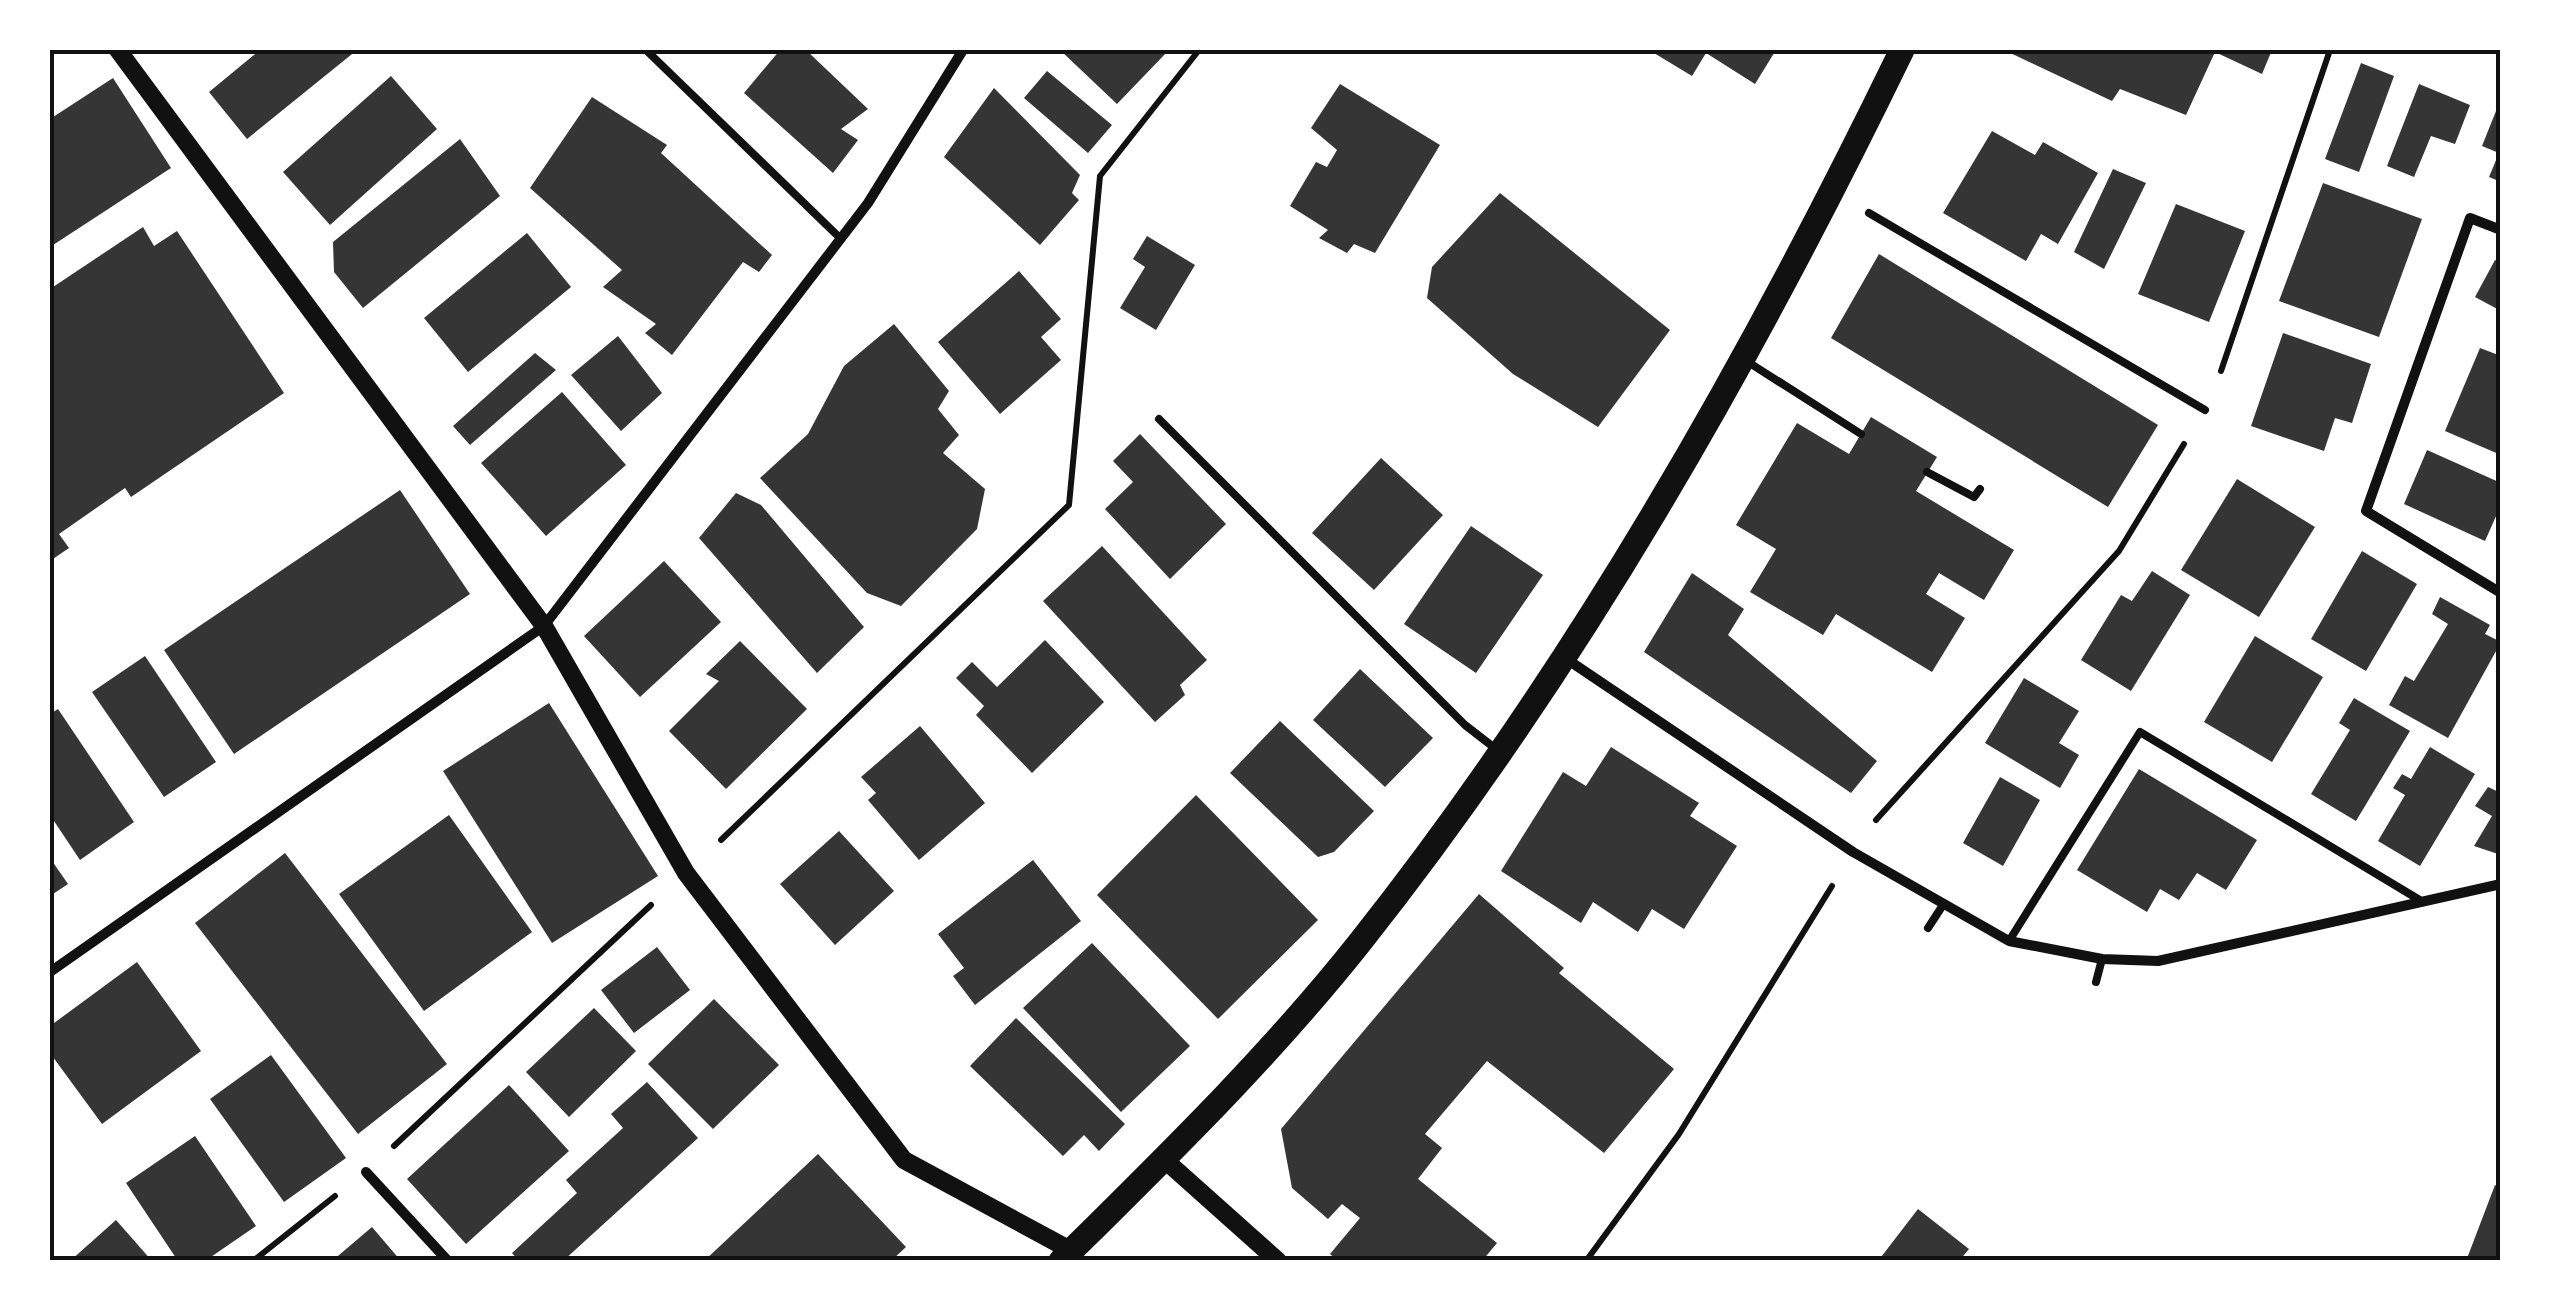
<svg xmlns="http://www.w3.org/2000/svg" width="2551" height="1311" viewBox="0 0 2551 1311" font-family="'Roboto Condensed',sans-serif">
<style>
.building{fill:#353535}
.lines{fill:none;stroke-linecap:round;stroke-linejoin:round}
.path{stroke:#111;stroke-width:6}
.service{stroke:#111;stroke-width:8}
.minor{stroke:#111;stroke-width:10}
.tertiary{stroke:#111;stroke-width:18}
.primary{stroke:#111;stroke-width:25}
.neatline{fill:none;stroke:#111;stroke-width:4}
</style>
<rect width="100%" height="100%" fill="#fff"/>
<path class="building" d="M260 50H357L247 139 209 92Z
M780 50H806L868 109 841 129 858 140 833 173 744 93Z
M1060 50H1165L1167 52 1117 104Z
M1649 50H1776L1755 84 1706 53 1692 76Z
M2004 50H2272L2262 74 2215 52 2186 115 2120 89 2112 101Z
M2361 63 2394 76 2359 172 2325 159Z
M1047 71 1112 125 1088 153 1024 98Z
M391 76 437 129 330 225 283 172Z
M113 78 171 168 50 247V119Z
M1340 84 1440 145 1375 253 1354 244 1347 253 1319 238 1328 230 1290 206 1316 162 1327 167 1337 150 1311 128Z
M2419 84 2470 105 2455 144 2431 136 2414 177 2387 166Z
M994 88 1080 175 1072 193 1079 200 1040 245 944 157Z
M592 97 667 145 661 153 772 255 759 272 743 262 672 355 645 333 656 324 603 287 622 270 530 188Z
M2496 111 2501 112V182L2489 177 2499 153 2482 146Z
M1992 131 2035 155 2043 142 2098 173 2058 244 2041 234 2026 261 1943 213Z
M460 139 500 196 363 308 334 272 333 242Z
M2113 169 2146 183 2104 269 2074 252Z
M2323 183 2422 219 2379 337 2279 301Z
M1500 193 1670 330 1598 427 1513 374 1427 298 1432 267Z
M2176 204 2245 231 2209 322 2138 294Z
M143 227 154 246 177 231 284 393 131 497 125 488 59 534 69 548 50 561V289Z
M527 233 571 287 468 372 424 318Z
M1147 236 1195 265 1156 330 1120 308 1145 267 1133 259Z
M1879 254 2158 425 2108 507 1831 338Z
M2495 260 2501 263V311L2475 297Z
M1019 271 1061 319 1041 337 1061 360 1000 414 938 342Z
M894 324 949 391 938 409 959 435 943 453 985 489 977 529 901 606 867 593 760 478 808 434 844 366Z
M2283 333 2371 364 2352 423 2335 418 2324 451 2251 426Z
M618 336 662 393 621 431 571 375Z
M2480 348 2501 356V455L2445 431Z
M535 353 556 370 470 445 453 426Z
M562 392 626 465 546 536 481 463Z
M1871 417 1937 457 1916 491 2014 550 1984 600 1939 573 1926 594 1965 618 1932 672 1836 614 1823 635 1750 592 1776 549 1736 525 1797 423 1849 454Z
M1140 434 1226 524 1170 579 1105 509 1133 482 1113 461Z
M2427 450 2501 483V505L2485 541 2404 504Z
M1381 458 1443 515 1374 590 1312 533Z
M2237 479 2315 527 2259 617 2181 570Z
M400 490 470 594 234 754 164 650Z
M736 493 761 505 864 627 817 673 699 538Z
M1471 526 1543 575 1476 673 1404 624Z
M1102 546 1207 660 1180 685 1185 695 1155 722 1043 601Z
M2362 551 2417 584 2366 671 2311 639Z
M664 561 721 622 640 697 584 636Z
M2152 571 2190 595 2131 691 2081 660 2121 595 2132 601Z
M1692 573 1744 609 1728 635 1877 761 1851 793 1644 652Z
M2440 597 2490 625 2485 634 2501 642 2448 738 2389 705 2405 676 2414 681 2448 624 2432 614Z
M2255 636 2323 677 2272 762 2204 722Z
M1045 640 1104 702 1032 773 976 715 984 706 956 678 972 662 997 687Z
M740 641 807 709 726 789 669 731 719 681 706 674Z
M145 656 216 762 164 797 92 692Z
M1360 669 1433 738 1385 787 1313 720Z
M2024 678 2079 711 2059 743 2079 755 2060 788 1985 743Z
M2354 698 2410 731 2356 821 2311 794 2350 730 2339 723Z
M549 703 658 876 552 943 443 771Z
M58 709 134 822 80 860 50 815V714Z
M1280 721 1374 811 1334 852 1318 857 1230 773Z
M920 726 985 803 919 860 868 800 876 793 861 777Z
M1611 747 1699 803 1690 816 1737 846 1684 929 1652 909 1638 932 1593 902 1581 923 1501 871 1563 772 1586 786Z
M2430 747 2475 774 2420 866 2378 841 2405 795 2393 788 2402 774 2411 779Z
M2139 769 2257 840 2226 890 2197 873 2179 900 2160 889 2147 912 2077 870Z
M2000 777 2040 800 2003 866 1963 843Z
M2488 787 2501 793 2498 854 2474 846 2492 816 2475 806Z
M1196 795 1318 920 1218 1019 1097 895Z
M449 815 532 932 424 1011 339 894Z
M839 831 894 891 835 945 780 884Z
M285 853 447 1064 358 1134 195 923Z
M50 858 68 884 50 896Z
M1033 860 1081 921 975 1005 953 976 964 968 938 934Z
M1479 894 1564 968 1559 973 1674 1069 1604 1153 1487 1061 1425 1134 1442 1148 1418 1179 1497 1243 1482 1261H1338L1330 1254 1360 1218 1342 1204 1328 1219 1292 1188 1281 1129Z
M1092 943 1190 1046 1121 1112 1023 1008Z
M657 947 690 990 634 1033 601 990Z
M137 962 201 1051 102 1124 50 1053V1026Z
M714 999 779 1065 713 1129 648 1064Z
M594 1008 636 1051 569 1117 526 1072Z
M1016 1018 1125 1124 1099 1151 1084 1135 1063 1156 970 1066Z
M271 1055 346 1158 284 1202 210 1099Z
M647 1082 698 1138 563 1261H519L512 1253 577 1193 566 1180 623 1128 611 1114Z
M509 1085 569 1151 466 1244 407 1179Z
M195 1136 256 1226 205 1261H178L126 1183Z
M818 1154 906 1247 891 1261H704Z
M2495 1185 2501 1188V1261H2466Z
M1918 1209 1969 1249 1959 1261H1878Z
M116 1220 152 1261H70Z
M372 1227 401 1261H332Z"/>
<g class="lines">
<path class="path" d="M2221 371 2330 50
M1876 820 2119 551 2184 444
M721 840 1069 505 1100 176 1199 50
M394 1146 651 905
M253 1261 335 1196
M1586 1261 1679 1134 1832 886"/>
<path class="service" d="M646 50 840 238
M1869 213 2205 410
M1748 362 1861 434
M1159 419 1465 725 1496 749
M1927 472 1974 497 1980 489
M1928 928 1943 905
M2009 941 2140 732 2423 902
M2096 982 2102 959"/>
<path class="minor" d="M2501 230 2470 218 2366 511 2501 593
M1565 658 1853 852 2009 941 2102 959 2158 961 2501 884
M50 972 544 626 868 203 963 50
M366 1172 448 1261"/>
<path class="tertiary" d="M118 50 544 626 686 873 904 1160 1072 1251
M1166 1161 1278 1261"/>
<path class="primary" d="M1061 1261C1165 1158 1270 1056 1361 941 1577 668 1750 363 1902 50"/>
</g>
<rect width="2551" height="1311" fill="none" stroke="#ffffff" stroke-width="105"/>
<rect x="52" y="52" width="2446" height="1206" class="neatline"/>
</svg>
